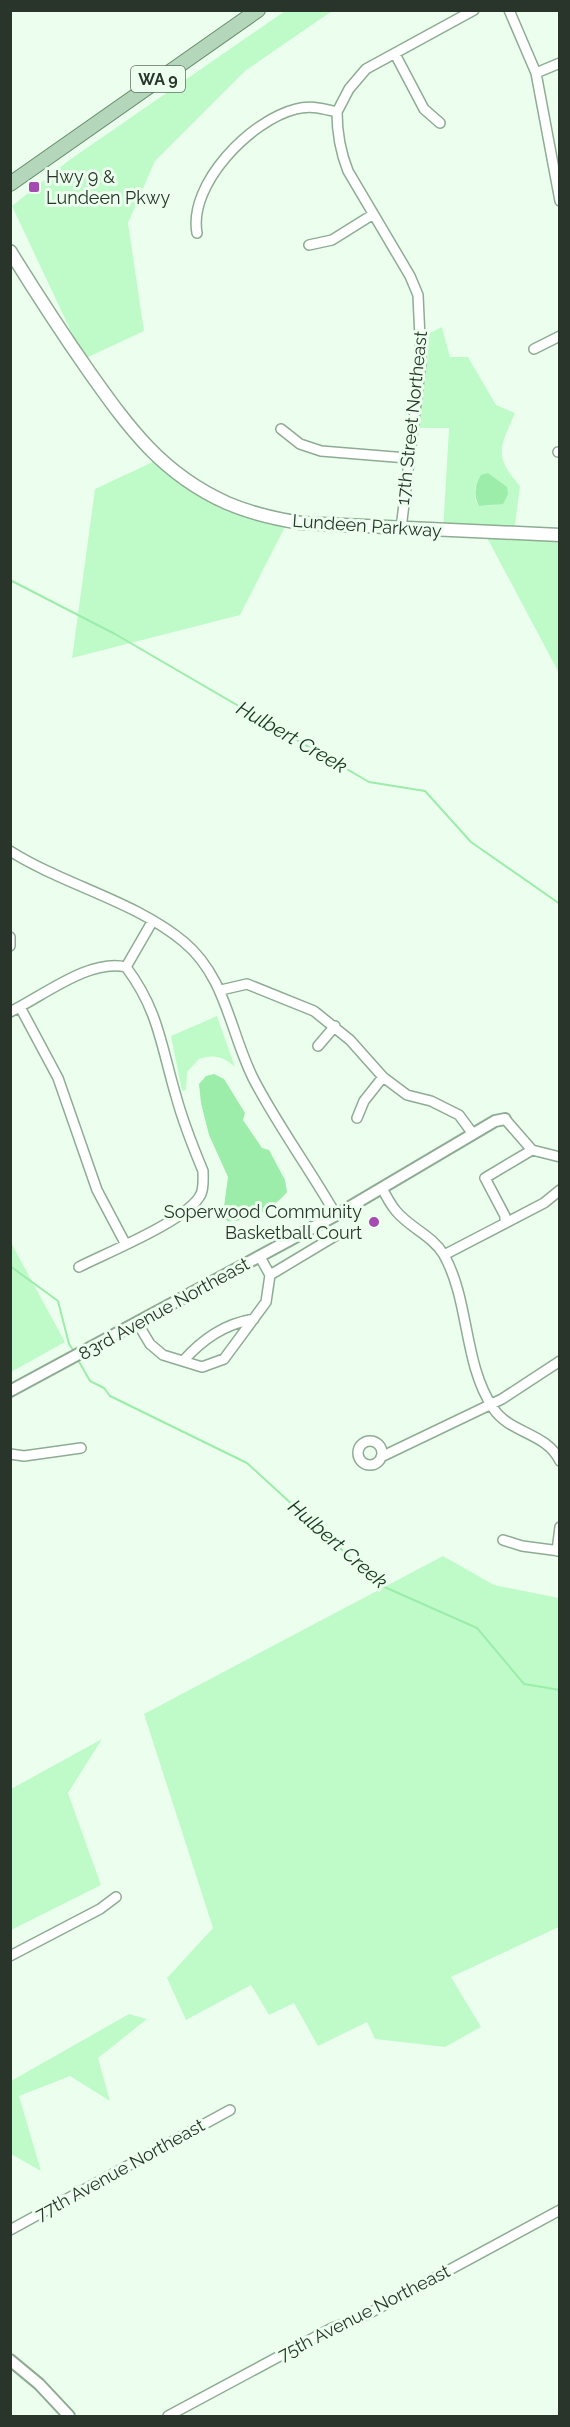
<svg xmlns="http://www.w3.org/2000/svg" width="570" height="2427" viewBox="0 0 570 2427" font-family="Raleway,sans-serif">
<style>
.green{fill:#bffbc8;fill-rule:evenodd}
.water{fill:#9cecaa}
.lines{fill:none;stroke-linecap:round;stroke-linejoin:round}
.stream{stroke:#9cecaa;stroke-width:2}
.minor-casing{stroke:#8eac93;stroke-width:12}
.tertiary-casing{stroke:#8eac93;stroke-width:14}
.secondary-casing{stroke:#8eac93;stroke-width:15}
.primary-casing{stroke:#638c6a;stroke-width:16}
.minor{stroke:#fff;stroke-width:9}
.tertiary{stroke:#fff;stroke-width:10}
.secondary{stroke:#fff;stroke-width:12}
.primary{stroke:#b4d6ba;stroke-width:14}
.poi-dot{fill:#a749b2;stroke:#ecffee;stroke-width:2}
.labels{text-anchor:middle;stroke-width:6;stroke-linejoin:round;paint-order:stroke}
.shield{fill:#ecffee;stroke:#647266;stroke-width:1.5}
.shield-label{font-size:16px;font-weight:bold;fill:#29352b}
.poi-label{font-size:18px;fill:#29352b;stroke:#ecffee;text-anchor:start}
.street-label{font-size:18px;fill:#29352b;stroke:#ecffee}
.water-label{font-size:20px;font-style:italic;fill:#16361d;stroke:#ecffee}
</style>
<rect width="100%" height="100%" fill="#ecffee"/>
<path class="green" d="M285 11H332L245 71 155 161 128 223 144 331 84 359 12 206 68 161Z
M442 327 450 357H468L496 405 515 413C500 448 493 455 520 486L514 533 559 535V673L484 532 443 531 449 428H410L424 336ZM488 473 498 481 495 505 479 506 475 499V487Z
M159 459 193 484 288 521 240 615 72 658 95 489Z
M217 1016 235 1067C223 1056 214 1054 199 1059L187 1072 186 1090 182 1091 171 1036Z
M10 1241 65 1342 11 1372H10Z
M443 1556 494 1585 559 1598V1927L451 1977 481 2027 445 2047 375 2039 367 2022 318 2046 294 2003 269 2015 251 1985 186 2020 167 1978 213 1928 144 1714Z
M102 1739 68 1793 101 1885 11 1930V1789Z
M129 2014 147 2019 98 2058 110 2101 70 2076 19 2096 41 2171 11 2154V2081Z"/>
<path class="water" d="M488 473 507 487 508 494 503 504 479 506C473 494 475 486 481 475Z
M214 1074 224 1079 245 1113 243 1120 262 1148 269 1150 285 1180 287 1192C276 1207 246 1223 227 1221L223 1214 228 1177 209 1135 201 1103 199 1084 206 1076Z"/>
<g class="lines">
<path class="stream" d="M10 580 115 634 369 782 425 791 471 842 560 904
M10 1266 58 1301 69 1344 75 1353
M77 1358 90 1381 104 1388 110 1396 247 1463 380 1585 477 1628 524 1684 560 1690"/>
<defs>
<path id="minor" d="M509 10 536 73 560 201
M395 54 424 109 440 123
M536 73 560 63
M337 112C337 133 340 151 348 171L410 276 418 295 421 361 401 529
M197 233C188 184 251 120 296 109 311 105 323 109 337 112L349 89 366 69 474 10
M309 245 332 240 372 215
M534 349 560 336
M281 429 300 444 321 451 407 458
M558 452H560
M10 851C64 885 135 901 184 942 226 977 230 1032 253 1078 277 1125 310 1169 336 1215
M10 937V946
M221 990 247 984 314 1011 350 1040 383 1077 407 1095 431 1101 459 1115 473 1134
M20 1007 58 1078 97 1190 125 1243
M10 1012C43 996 90 958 126 967L152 922
M318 1046 335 1026
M357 1118 364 1101 383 1077
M505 1119 532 1150 560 1157
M382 1188C386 1196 391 1205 396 1211 410 1228 432 1235 444 1255 470 1302 463 1363 493 1408 510 1434 546 1432 560 1461
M505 1223V1216L485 1178 532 1150
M444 1255 544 1203 560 1190
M79 1267C106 1253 189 1220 201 1194 204 1187 203 1179 203 1171 193 1147 183 1122 176 1096 161 1046 159 1011 126 967
M270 1275 335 1236
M138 1324 150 1344 163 1355 202 1367 224 1359 266 1302 270 1275 260 1257
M183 1361C203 1339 224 1324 254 1319
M358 1453a12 12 0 1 1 24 0a12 12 0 1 1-24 0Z
M10 1454 24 1456 81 1448
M381 1457 502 1399 560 1361
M503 1540 522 1546 560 1551
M557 1551 560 1527
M10 1956 100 1909 116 1897
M10 2230 230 2110
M168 2416 332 2328 366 2315 560 2210"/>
<path id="tertiary" d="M10 1391 336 1215 495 1121 505 1119
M10 2360 39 2384 69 2416"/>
<path id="secondary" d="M10 251C36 293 62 333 90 373 129 428 162 474 227 503 250 513 276 519 301 523L560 535"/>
<path id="primary" d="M10 184 258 10"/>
</defs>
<use href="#minor" class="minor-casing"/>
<use href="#tertiary" class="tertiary-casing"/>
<use href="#secondary" class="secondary-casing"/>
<use href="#primary" class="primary-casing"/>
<use href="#minor" class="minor"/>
<use href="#tertiary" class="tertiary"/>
<use href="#secondary" class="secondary"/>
<use href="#primary" class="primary"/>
</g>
<g class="poi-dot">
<rect x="28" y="181" width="12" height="12" rx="3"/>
<circle cx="374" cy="1222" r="6"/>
</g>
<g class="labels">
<rect class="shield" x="131" y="66" width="54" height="26" rx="4.5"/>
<g class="shield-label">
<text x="158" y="85">WA 9</text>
</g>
<g class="poi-label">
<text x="46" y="183">Hwy 9 &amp;<tspan x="46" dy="21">Lundeen Pkwy</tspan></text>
<text x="362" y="1218" text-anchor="end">Soperwood Community<tspan x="362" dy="21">Basketball Court</tspan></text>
</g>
<g class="street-label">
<text transform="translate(412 418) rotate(-84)" y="6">17th Street Northeast</text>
<text transform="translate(367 526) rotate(4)" y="6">Lundeen Parkway</text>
<text transform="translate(164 1309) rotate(-29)" y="6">83rd Avenue Northeast</text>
<text transform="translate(120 2170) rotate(-29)" y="6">77th Avenue Northeast</text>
<text transform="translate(364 2313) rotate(-27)" y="6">75th Avenue Northeast</text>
</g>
<g class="water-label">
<text transform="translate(292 737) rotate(30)" y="7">Hulbert Creek</text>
<text transform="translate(338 1544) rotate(41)" y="7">Hulbert Creek</text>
</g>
</g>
<rect width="570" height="2427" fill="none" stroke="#29352b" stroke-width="24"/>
</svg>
